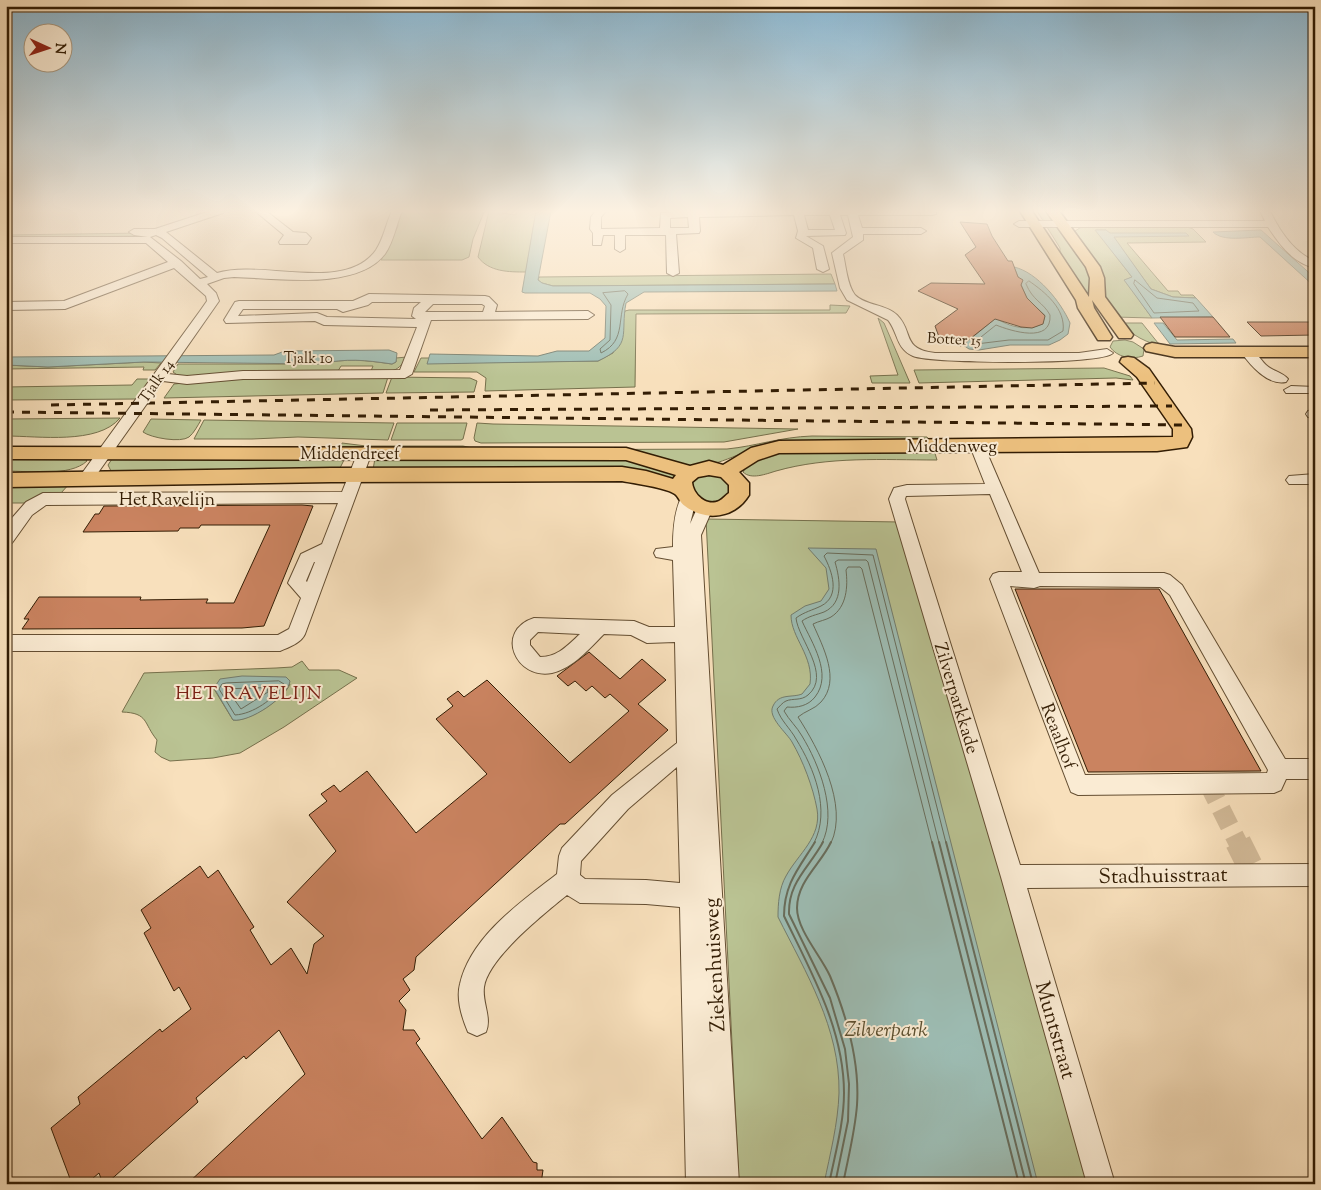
<svg xmlns="http://www.w3.org/2000/svg" width="1321" height="1190" viewBox="0 0 1321 1190" font-family="'Sorts Mill Goudy',serif">
<style>
.green{fill:#bac393;stroke:#76704c;fill-rule:evenodd}
.water{fill:#9dbdb4;stroke:#737d6e}
.lines{fill:none;stroke-linecap:round;stroke-linejoin:round}
.shore-far1{stroke:#686d5c;stroke-width:1}
.shore{stroke:#686d5c;stroke-width:2}
.building{fill:#ca8360;stroke:#331d04}
.minor-tunnel-far1{stroke:#d1b997;stroke-width:19;stroke-dasharray:19 10;stroke-linecap:butt}
.minor-tunnel{stroke:#d1b997;stroke-width:26;stroke-dasharray:26 12;stroke-linecap:butt}
.minor-casing{stroke:#644e32;stroke-width:2}
.major-casing{stroke:#331d04;stroke-width:3}
.minor{fill:#faebd3;fill-rule:evenodd}
.major{fill:#ecc07e;fill-rule:evenodd}
.rail{stroke:#331d04;stroke-width:3;stroke-dasharray:8 8;stroke-linecap:butt}
.labels{text-anchor:middle;stroke-width:4;stroke-linejoin:round;paint-order:stroke}
.far-street-label{font-size:15px;fill:#331d04;stroke:#faebd3}
.street-label{font-size:18px;fill:#331d04;stroke:#faebd3}
.neighbourhood-label{font-size:19px;letter-spacing:1px;fill:#7a1f14;stroke:#faebd3}
.near-street-label{font-size:21px;fill:#331d04;stroke:#faebd3}
.near-park-label{font-size:21px;font-style:italic;fill:#5c4f2f;stroke:#faebd3}
</style>
<rect width="100%" height="100%" fill="#f8e0bc"/>
<filter id="stains"><feTurbulence type="fractalNoise" baseFrequency=".004" numOctaves="4"/><feColorMatrix values="0 0 0 0 .2 0 0 0 0 .09 0 0 0 0 .02 0 0 0 .5 -.17"/></filter>
<radialGradient id="worn" r=".72"><stop offset=".6" stop-color="#630" stop-opacity="0"/><stop offset="1" stop-color="#630" stop-opacity=".3"/></radialGradient>
<path class="green" d="M401 211H483L484 212 473 239 469 257 462 260H381L398 226 397 220Z
M489 211H503L502 213 516 215V211H536L526 272C509 272 489 272 478 257Z
M1037 211H1044L1047 213 1081 260 1091 278 1103 315 1060 258V248Z
M1182 225 1193 229 1206 242 1127 243 1168 291H1178L1181 295H1193L1196 298 1173 297 1151 289 1113 237 1106 230H1096L1132 277 1125 280 1152 318 1114 317 1107 306 1095 261 1075 231 1083 226Z
M143 233 141 236 6 238V235Z
M831 274 835 284 553 286 542 283 538 280 539 277Z
M830 305 850 306 846 313 636 314 635 387 485 391 486 378 477 372H414L421 358H429L428 363 598 361 613 353 625 311 629 310H830Z
M878 318 884 323 910 383H872L870 376 898 375Z
M1126 323H1142L1158 343 1174 349C1154 345 1137 340 1123 325Z
M1125 340 1133 342 1144 349 1143 356C1131 360 1117 357 1110 347L1113 341Z
M407 357C396 375 390 371 371 371L373 366H341L338 371 180 377 173 372 178 364H319C348 358 364 360 392 364L396 362V358Z
M144 362 161 363 155 370H143L144 367 6 369V365L48 367Z
M1104 368 1130 376 1133 380 1116 378 919 383 914 370Z
M388 377 383 393 164 398 174 384 235 378Z
M392 377 470 378 477 381 474 392 386 393Z
M137 379H152L138 399 6 400V387L132 385Z
M120 418C98 445 38 436 6 436V419Z
M151 419 201 420C198 425 194 433 189 437 181 443 151 438 143 432Z
M204 420 394 423 388 440 298 437 252 439H194Z
M397 423H467L463 439 461 440H391Z
M477 423 493 424 798 429 724 442 481 443 475 441 474 438Z
M812 436 927 437 930 441 773 443C745 448 720 468 691 466 681 466 670 462 661 459L459 451 405 447H340L342 443 366 446H463L481 450 727 449C757 446 780 437 812 436Z
M934 450 937 460C883 460 829 456 776 471 766 474 751 480 743 472L748 464 770 453Z
M114 456 345 458 340 468 123 472 111 471 108 465Z
M627 457 679 475 675 483 610 467 373 470 375 458Z
M6 458H85L87 461C70 477 29 471 6 471Z
M707 474 720 477 728 484 729 493C721 502 711 503 700 499L691 486C693 477 700 476 707 474Z
M6 483H70L61 493 42 495 29 503H6Z
M706 519 900 522 1091 1184H739Z
M302 661 309 670H339L357 678 284 727 240 753 213 758 170 761 161 757 155 752 157 740C143 723 149 713 122 712L144 673 276 668 292 667ZM290 684C284 699 248 722 233 720L214 689Z"/>
<path class="water" d="M536 211H551L538 280 542 283 553 286 835 284 837 291 644 292 626 303C620 334 633 345 598 361L427 364 430 354 538 356 557 351H589L605 338 606 306 600 299 590 293H525L522 292Z
M1095 230H1106L1110 233H1186L1189 236 1114 237 1151 289 1173 297 1196 298 1213 317 1152 318 1124 280 1132 277Z
M1261 230 1315 278V287L1260 237C1247 237 1223 242 1213 232Z
M1014 267C1037 272 1061 302 1070 323L1068 334 1060 340 1049 345H1010L979 350 969 349 963 345 996 318C1009 327 1029 332 1043 323L1045 315 1027 299Z
M1154 323H1163L1177 340 1233 339 1236 343 1170 344Z
M389 350 397 353 396 362 392 364C364 360 348 358 319 364L144 362 48 367 6 365V357L274 355 285 351Z
M808 548 876 549 1038 1184H824C830 1154 838 1124 839 1093 840 1028 806 973 778 917 778 904 779 888 786 876 798 854 822 837 817 809 813 787 803 761 792 742 787 733 767 717 773 706 779 693 792 698 802 694L810 684C814 656 791 638 791 615L805 606 821 601 829 589 826 568Z
M242 676 286 677 290 681C288 697 249 723 233 720L214 688 220 679Z"/>
<g class="lines">
<path class="shore-far1" d="M1135 280 1157 298 1193 303 1199 311 1154 313 1134 284Z
M1029 281C1045 292 1066 309 1063 331L1048 340H1009L976 344V341L996 325C1011 331 1052 344 1050 315 1043 302 1033 301 1026 284Z
M625 291 628 294C615 316 628 340 601 353L600 349 610 340 611 305 603 293Z
M279 681 284 684C274 699 253 714 235 715L219 689 222 684 226 683Z
M267 688 268 692 241 709 229 692 231 689Z
M814 843C831 810 814 768 796 739 790 728 781 721 777 709 779 707 783 702 786 701 793 698 801 701 808 695 832 675 798 639 796 618 804 612 813 610 821 606 841 596 832 571 824 556L827 553 873 555 946 843
M822 843C838 812 819 764 802 736 797 727 789 720 784 711L787 707C797 708 808 706 815 697 833 674 812 643 802 621 809 616 816 615 824 612 844 603 840 579 835 562L838 560H866L868 562 939 843
M831 843C849 805 818 748 798 717 805 711 815 709 821 702 841 680 823 647 813 624 819 621 826 620 831 617 847 607 848 586 846 570L848 567H860L862 569 932 843"/>
<path class="shore" d="M815 842C799 868 784 884 784 916 811 972 844 1029 844 1093 844 1123 835 1154 829 1184
M823 842C809 868 788 882 789 914L830 998 845 1049 849 1084 848 1121 835 1184
M831 842C821 864 797 881 797 908 797 930 821 956 830 976 847 1017 860 1061 857 1105 855 1132 848 1158 843 1184
M932 842 1019 1184
M939 842 1026 1184
M946 842 1033 1184"/>
</g>
<path class="building" d="M960 222 987 224 992 236 1008 261H1012L1018 277 1023 280 1021 285 1027 298 1045 316 1043 324 1032 328 1021 327 995 319 961 346 939 337 935 326 958 309 918 291 931 283 985 284 965 255 976 247Z
M1160 317H1213L1230 337H1175Z
M1247 322H1315V335L1261 336Z
M302 505 313 506 264 626 242 628 22 629 29 619H24L39 597H141L140 600 208 599 206 603H234L270 525H201L199 528H180L178 531 83 532 95 514H99L104 506Z
M1015 589H1159L1261 771 1088 772Z
M589 652 620 679 642 659 666 680 638 704 668 730 565 824H560L416 957 414 970 403 979 410 990 399 1001 406 1010 403 1030H414L420 1039 416 1043 482 1139 502 1117 533 1162 537 1163V1170H543L541 1184H187L305 1074 279 1030 246 1059 244 1056 196 1098 198 1102 106 1184H103L99 1173 86 1184H72L51 1128 80 1104 78 1097 160 1029 162 1032 191 1009 179 987 174 991 144 933 151 928 141 910 200 866 208 878 218 870 254 927 250 930 271 965 291 948 307 974 314 944 324 936 287 902 336 851 309 815 327 801 321 794 334 785 340 792 367 771 416 833 487 774 436 719 453 706 447 699 458 691 464 697 487 680 570 763 629 711 610 694 605 698 592 686 586 691 575 681 568 686 557 676Z"/>
<g class="lines">
<path class="minor-tunnel-far1" d="M1208 783 1238 843"/>
<path class="minor-tunnel" d="M1238 842 1254 874"/>
<defs>
<path id="minor" d="M210 211H224L223 213 166 232 217 273C261 259 345 294 376 250 384 238 386 223 392 211H402C396 225 394 241 385 254 357 291 276 278 234 277L224 278 207 284 216 293 219 301 168 374 187 376 243 371 400 370 417 327 324 325 315 321 226 323 224 320 235 302 239 301H353L369 294 485 296 489 297 497 305 495 312 588 311 594 315 588 319 431 320 412 374 405 378 243 379 187 384 163 381 90 484 85 485 80 484 77 480 80 476 200 311 207 301 206 296 174 268 65 309 6 310V302L64 301 168 262 146 243H6V237H148L134 235 129 232 134 229H155ZM156 235 162 238 208 277 200 279 181 261 150 237ZM372 302H421L414 308 412 316 416 319 327 317 317 313 238 316 243 309H337L343 312 368 305ZM433 304H482L485 306 483 312H425Z
M255 211H266L293 232 306 233 311 238 307 244H280L279 242 284 235Z
M596 211H606L601 217V229L660 228 661 213 688 211H936V214L932 215H858L862 228H921L926 231 921 234H863V240L843 254C846 266 847 285 855 295 866 306 886 304 897 315 914 332 901 349 935 353H1079L1107 349 1113 353C1104 365 932 364 913 356 896 349 898 332 888 320L847 300 840 288 832 253 853 237 848 215H840L846 233 845 235 806 236 823 246 829 269 823 272 817 269 813 248 796 238 798 231 794 215 699 217 700 231 699 233 676 234 679 273 673 276 667 273 666 235H625V249L620 252 615 249V235H603L601 245H593V233L590 229 591 217ZM804 215H830L835 230H808ZM688 217 689 228H670V218Z
M1260 211H1270C1279 230 1294 253 1315 261V268C1293 263 1280 245 1268 227H1019L1014 224 1019 221H1265Z
M1247 348C1255 350 1260 359 1266 365 1272 371 1282 372 1288 379L1286 382C1268 386 1250 365 1241 352Z
M1291 386 1315 387V393H1286L1284 390Z
M1313 410H1315V418L1308 417 1306 414 1308 411Z
M977 441 982 443 984 446 1039 573H1164L1170 575 1182 585 1285 759H1315V779H1286L1281 790 1274 793 1078 795 1071 792 990 579 993 574 999 572H1022L990 494 906 496 905 499 1020 865 1315 864V886L1027 888 1115 1184H1087L1001 877 889 499 894 488 907 485 985 484 970 446 972 443ZM1010 586 1034 588 1040 586 1160 587 1170 595 1268 770 1267 773 1085 775Z
M365 447 370 449 372 452 305 634C301 643 289 647 280 651H6V635H278L289 629 301 598 288 583 301 554 322 544 338 503 46 505 32 515 12 543 6 545V527L12 518 26 502 43 493 342 492 358 452 360 449ZM314 562H315L307 582 306 581Z
M1315 474V484H1289L1286 480 1289 476Z
M688 494 694 496 696 500 690 524 699 504 705 502 711 504 713 508 701 535 739 1184H686L680 907 646 904 580 903 567 895C545 913 488 958 484 987 482 1003 492 1017 486 1032L477 1036 468 1032C462 1018 456 999 460 984 471 936 521 902 557 874L559 856 562 848 612 795 677 743 675 642 647 643 631 635 604 634C589 649 573 668 552 673 516 680 494 631 534 618L634 621 649 627H675L673 560 656 557 654 553 656 549 673 547C673 530 674 511 682 496ZM538 632 580 634C568 645 558 657 540 657L530 645V640ZM677 767 680 883 646 880 585 879 580 875 581 861 628 809Z"/>
<path id="major" d="M1020 211H1032L1089 297 1090 278 1086 267 1046 211H1059L1100 267 1104 278 1105 297 1133 335 1131 338H1119L1092 300 1094 308 1112 337 1110 340H1098L1078 308 1076 300Z
M1152 343 1175 347H1315V357H1175L1146 351 1144 348 1146 345Z
M1128 357 1134 358 1149 369 1191 429 1192 437 1187 447 1157 451 779 453 758 460 739 472 749 483V495C735 518 706 522 685 506 680 503 679 497 675 494 667 488 633 483 622 481L331 482 6 487V473L331 468 622 467 646 471 673 479 676 475 626 460 6 459V447L626 448 690 466 709 461 723 465 751 448 779 441 1173 437V429L1137 377 1120 362 1122 358ZM709 475 721 477 729 485V493C726 495 723 499 719 501 706 507 693 494 692 482L698 477Z"/>
</defs>
<use href="#minor" class="minor-casing"/>
<use href="#major" class="major-casing"/>
<use href="#minor" class="minor"/>
<use href="#major" class="major"/>
<path class="rail" d="M51 405 1155 383
M430 410 1172 406
M6 412 1184 425"/>
</g>
<linearGradient id="sky" x2="0" y2="1"><stop stop-color="#8ab8d3"/><stop offset="0.56" stop-color="#fcf1e1"/><stop offset="1" stop-color="#fcf1e1" stop-opacity="0"/></linearGradient>
<rect width="1321" height="377" fill="url(#sky)"/>
<g class="labels">
<g class="far-street-label">
<text transform="translate(954 339) rotate(3)" y="5">Botter 15</text>
<text x="308" y="363">Tjalk 10</text>
<text transform="translate(156 381) rotate(-55)" y="5">Tjalk 14</text>
</g>
<g class="street-label">
<text x="952" y="452">Middenweg</text>
<text x="350" y="459">Middendreef</text>
<text x="167" y="505">Het Ravelijn</text>
<text transform="translate(957 698) rotate(73)" y="6">Zilverparkkade</text>
<text transform="translate(1059 736) rotate(69)" y="6">Reaalhof</text>
</g>
<g class="neighbourhood-label">
<text x="249" y="699">HET RAVELIJN</text>
</g>
<g class="near-street-label">
<text transform="translate(1163 875) rotate(-1)" y="7">Stadhuisstraat</text>
<text transform="translate(714 965) rotate(-93)" y="7">Ziekenhuisweg</text>
<text transform="translate(1056 1030) rotate(74)" y="7">Muntstraat</text>
</g>
<g class="near-park-label">
<text x="886" y="1036">Zilverpark</text>
</g>
</g>
<rect width="1321" height="1190" fill="none" stroke="#f8e0bc" stroke-width="25"/>
<rect x="8" y="8" width="1306" height="1175" fill="none" stroke="#331d04" stroke-width="2.5"/>
<rect x="12" y="12" width="1296" height="1165" fill="none" stroke="#331d04"/>
<g transform="translate(48 48) rotate(93)"><circle r="24" fill="#faebd3" stroke="#aa9980"/>
<path d="M0-4L9 19L0 12L-9 19Z" fill="#8f2418"/>
<text y="-8" font-size="14" font-weight="bold" text-anchor="middle" fill="#331d04">N</text>
</g>
<rect width="100%" height="100%" filter="url(#stains)"/>
<rect width="100%" height="100%" fill="url(#worn)"/>
</svg>
